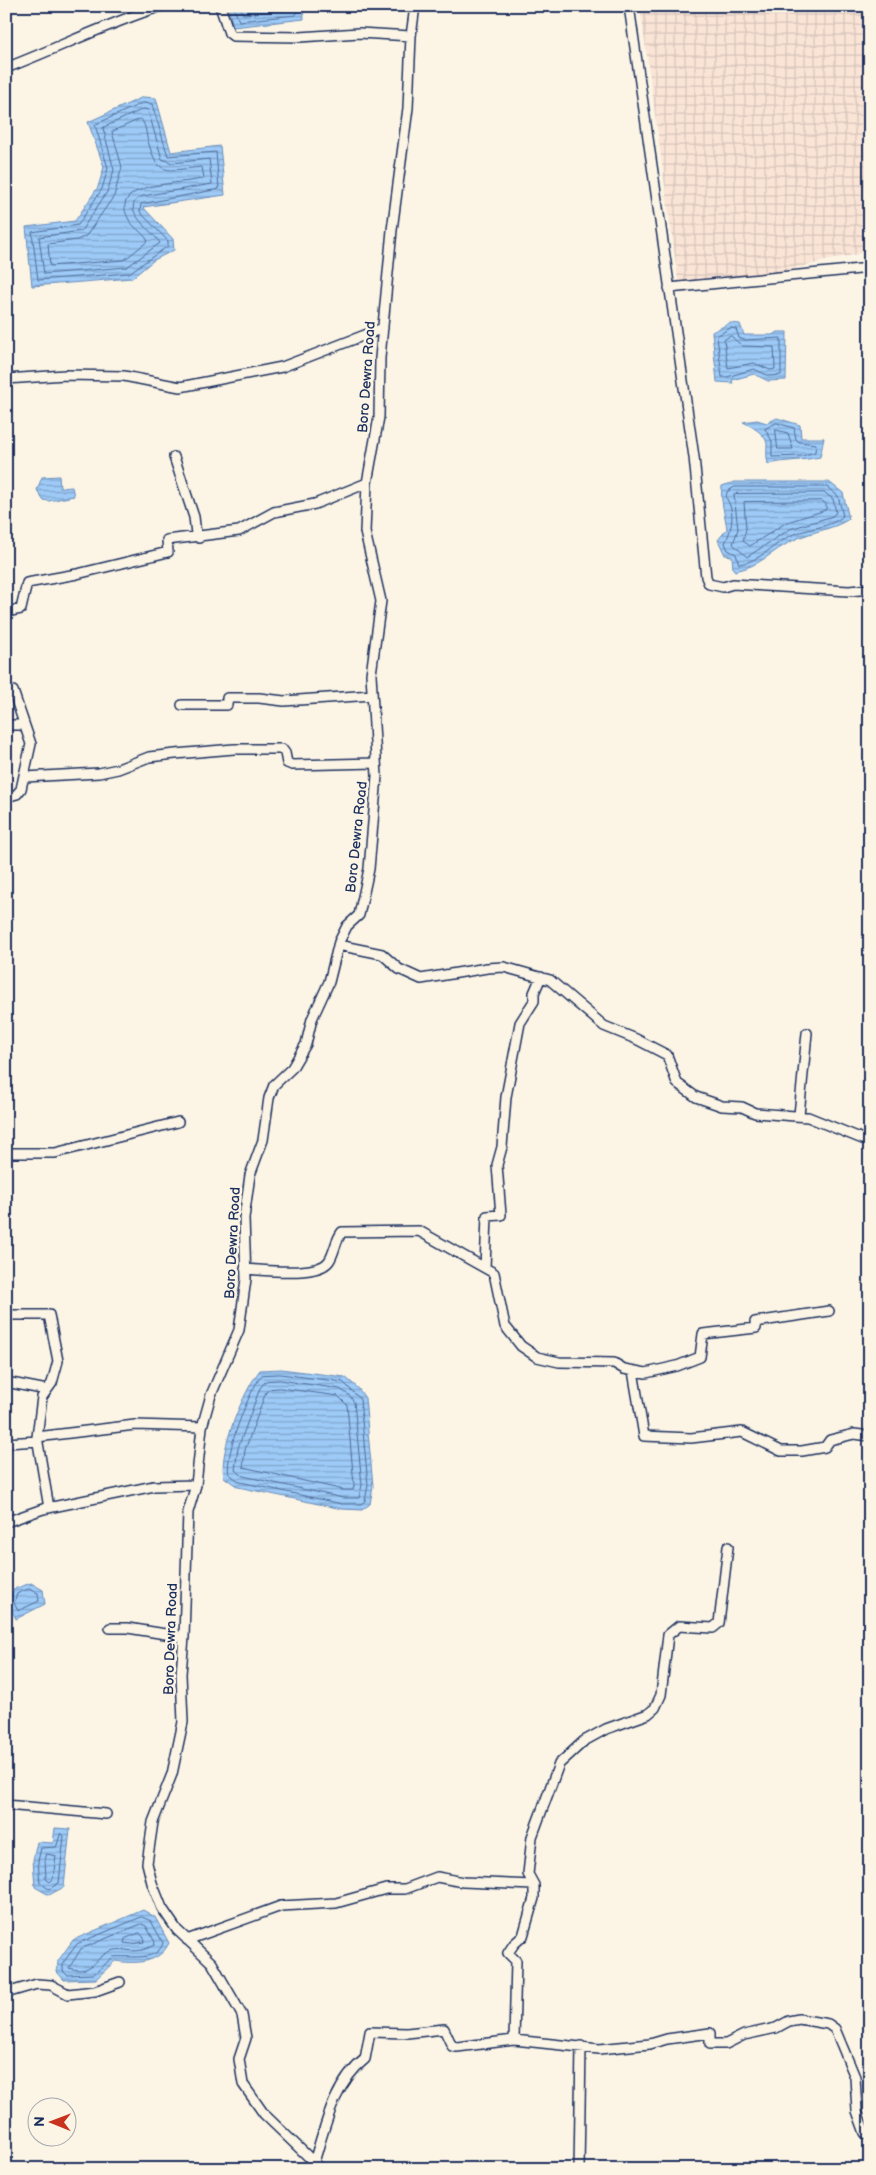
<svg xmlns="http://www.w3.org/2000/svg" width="876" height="2175" viewBox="0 0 876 2175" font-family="'Balsamiq Sans',sans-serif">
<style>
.industrial{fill:url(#industrial-grid)}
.water{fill:url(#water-rules);stroke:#698cba}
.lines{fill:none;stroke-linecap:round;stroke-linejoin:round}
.shore{stroke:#4f6d9b;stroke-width:1}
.minor-casing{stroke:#1b2f5e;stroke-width:12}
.minor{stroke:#fcf5e5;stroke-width:9}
.labels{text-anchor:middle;stroke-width:5;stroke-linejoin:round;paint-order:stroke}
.street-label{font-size:14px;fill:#1b2f5e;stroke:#fcf5e5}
</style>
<defs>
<pattern id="industrial-grid" width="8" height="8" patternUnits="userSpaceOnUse" patternTransform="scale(1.25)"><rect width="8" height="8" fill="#fae4d6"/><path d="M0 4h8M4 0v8" fill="none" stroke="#d6c4ba"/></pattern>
<pattern id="water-rules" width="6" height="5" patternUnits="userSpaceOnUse" patternTransform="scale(1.25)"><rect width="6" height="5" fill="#9dcaf7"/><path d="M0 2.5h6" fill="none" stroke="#7fa4cb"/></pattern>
</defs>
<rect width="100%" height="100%" fill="#fcf5e5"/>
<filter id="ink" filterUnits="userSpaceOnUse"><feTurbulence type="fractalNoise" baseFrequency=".02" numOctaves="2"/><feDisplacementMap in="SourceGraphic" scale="10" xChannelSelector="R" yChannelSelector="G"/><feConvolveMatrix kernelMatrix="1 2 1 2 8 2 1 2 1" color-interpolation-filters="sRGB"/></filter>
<g filter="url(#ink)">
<path class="industrial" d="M640 6H870V251L680 294Z"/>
<path class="water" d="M228 6H303L304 19 233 27Z
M143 97 156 98 171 152 220 146 225 195 143 207 173 239 174 250 154 260 132 278 32 286 26 227 75 221 98 187 104 167 88 122Z
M730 323 740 324 744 335H772L778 332H787L786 380 768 381 754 374 732 380 733 383 717 382 712 332Z
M777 418 800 425 801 438H824L820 457C802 461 786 460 768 464 766 456 767 451 767 444 766 434 751 426 743 422L757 420 767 423Z
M59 476 60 488 72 487 74 496 49 501 43 500 37 490 42 477Z
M734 482H829L843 493 849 519C832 530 812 531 794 540 771 551 761 566 735 571L733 569 732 556 725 555 718 540 727 529C725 514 720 501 722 486Z
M281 1369 345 1377 358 1388 365 1398 373 1486 370 1504 362 1510 342 1509 238 1487 224 1477C218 1451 244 1390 260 1370Z
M31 1583 43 1590 45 1604 16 1619 8 1603 14 1589Z
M55 1828 70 1829 64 1887 49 1895 35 1887 33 1860 37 1842 53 1843Z
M143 1910 155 1917 169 1943C159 1964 135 1964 115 1961L96 1979 64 1980 57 1972 58 1961 73 1940Z"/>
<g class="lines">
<path class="shore" d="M233 6 239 21 296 15 298 6
M240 6 243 14 289 10 292 6
M143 103 152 104 168 156 216 152 219 189 141 204 140 212 168 241V246L129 273 38 280 32 232 78 225 102 189 108 168 95 125Z
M144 109 148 110 162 159 172 163 209 159 212 184 143 196C116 207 153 231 160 243L127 267 44 274 39 237 81 231 107 192 114 170 103 128Z
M141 119C145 124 146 131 147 138 159 179 165 170 202 167L204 178C187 185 108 180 128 218 132 227 143 232 148 241L124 260 50 266 48 244 77 240 86 236 114 196 122 167 112 132Z
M731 328 736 329 739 338 744 340 781 338V375L769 376 754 369 727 377H722L717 336Z
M731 336 742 346 774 347 775 369 770 370 754 363 728 368 724 340Z
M777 423 794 428 796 439 799 442 816 444 815 452 802 456 772 457V441L765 429Z
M776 430 788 433 793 449H778Z
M735 487H827L838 496 843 516C830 528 808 528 792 535 774 543 760 562 739 564L736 554 728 550 725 543C731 531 735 516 729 503 726 498 726 498 727 492Z
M825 493 833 499 836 512 833 516 790 529 747 557 733 544 738 529 734 494Z
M822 501 826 504V510L787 522 750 546 743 541 746 529 744 502Z
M280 1374 343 1382 360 1399 368 1485 365 1501 361 1504H342L240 1482 229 1474C224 1455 249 1390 262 1375Z
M280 1380 340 1389 350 1396 354 1402 362 1485 359 1498H343L243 1476 235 1470 238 1448 260 1388 266 1381Z
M280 1388 338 1396 347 1405 354 1485 353 1490H344L243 1467 245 1450 266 1392 270 1389Z
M29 1589 38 1593 39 1601 18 1611 14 1603 17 1594Z
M61 1833 64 1836 59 1883 49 1889 40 1883 38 1861 41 1848 56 1847Z
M47 1854 56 1856 53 1879 50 1882 46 1879 45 1861Z
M142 1917 151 1921 163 1943C157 1963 128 1955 113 1957L94 1974 67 1975 63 1971V1963L77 1944Z
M142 1924 146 1926 155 1942 154 1945C133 1957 126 1946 111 1951 94 1957 93 1976 69 1968L81 1949Z
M140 1933 145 1939 144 1942 131 1944 124 1943 125 1939Z"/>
<defs>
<path id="minor" d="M220 6 229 33 233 36 300 37 359 33 411 36
M629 6 694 457 706 577 709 584 723 587 733 584 849 591 870 589
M6 68C58 48 108 23 162 6
M669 288 870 268
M6 379 65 375 124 376 180 387 282 367 383 328
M174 457 194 517 196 534 199 538
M6 612 21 609 27 583 77 574 168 552 167 540 239 531 274 512 315 504 367 483
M182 705H227V698H259L284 701 372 695
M6 725H24
M25 777 99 773 118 769 149 757 175 754 234 749H282L285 753 287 763 292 765 376 763
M6 797 17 794 21 789 31 744 13 691
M338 945 382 954 399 969 421 979 487 968 504 967 550 980 604 1026 636 1039 667 1055 677 1083 696 1097 722 1106 742 1107 755 1113 808 1117 870 1142
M541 977 534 993V1001L520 1023 506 1097 502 1147 497 1165 501 1215 487 1216 485 1268 494 1273 505 1326 521 1346 537 1357 559 1362 614 1363 624 1369 646 1373 677 1366 700 1357 703 1334 756 1328 755 1322 829 1311
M799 1115 807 1033
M6 1153H55L178 1122
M245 1269C264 1270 318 1277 329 1261 335 1252 335 1241 342 1232L419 1231 485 1268
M6 1315H49L58 1361 52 1383 42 1397 37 1437
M633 1371 644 1436 691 1438 742 1432 781 1451H802L825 1447 830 1440 854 1434 870 1436
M6 1382 47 1390
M6 1443 38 1441
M49 1508 37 1437 135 1425 202 1427
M6 1522 43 1509 154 1486 196 1485
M110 1628H128L184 1637
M6 1805 106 1814
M187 1940 281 1906 336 1903 386 1889H405L437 1877 463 1882 534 1885
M6 1993 37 1984 51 1985 68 1994 95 1991 120 1982
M514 2040 599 2049 650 2044 667 2039 710 2033V2044H726L744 2035 776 2028 789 2021 799 2019 828 2024 835 2029 855 2077 857 2111 865 2133 870 2136
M314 2162C325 2127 334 2083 365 2059L370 2032 407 2033 444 2029 452 2046 457 2047 514 2040 516 1961 508 1953 514 1944 523 1936 534 1898V1885L528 1874 532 1837 559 1764 584 1741 606 1729 648 1714 655 1708 661 1695 668 1635 679 1626 713 1628 719 1623 728 1547
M321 2169 264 2114 243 2084 239 2059 246 2038 242 2015 212 1963 177 1930 162 1908 152 1883 147 1863 153 1822 172 1774 183 1722 181 1674 184 1637 188 1512 196 1485 202 1427 211 1395 239 1330 246 1279 244 1218 250 1175 263 1140 269 1098 274 1085 292 1068 306 1044 312 1019 329 982 339 942 347 926 359 915 369 869 377 776 371 674 381 601 365 532 367 483 379 417 380 358 392 230 408 108 411 36 415 6
M579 2169 581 2046"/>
</defs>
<use href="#minor" class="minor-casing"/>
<use href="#minor" class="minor"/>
</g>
</g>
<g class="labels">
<g class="street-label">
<text transform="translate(366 377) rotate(-86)" y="5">Boro Dewra Road</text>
<text transform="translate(356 837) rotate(-84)" y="5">Boro Dewra Road</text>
<text transform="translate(232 1243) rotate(-87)" y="5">Boro Dewra Road</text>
<text transform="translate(170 1639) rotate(-88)" y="5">Boro Dewra Road</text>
</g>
</g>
<rect width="876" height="2175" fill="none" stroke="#fcf5e5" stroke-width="25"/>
<rect x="12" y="12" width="851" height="2150" fill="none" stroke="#1b2f5e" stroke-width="2" filter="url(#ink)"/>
<g transform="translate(52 2122) rotate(271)"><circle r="24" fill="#fcf5e5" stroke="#a2a6af"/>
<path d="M0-4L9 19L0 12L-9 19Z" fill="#c8321e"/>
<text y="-8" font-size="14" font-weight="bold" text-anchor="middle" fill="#1b2f5e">N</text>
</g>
</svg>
